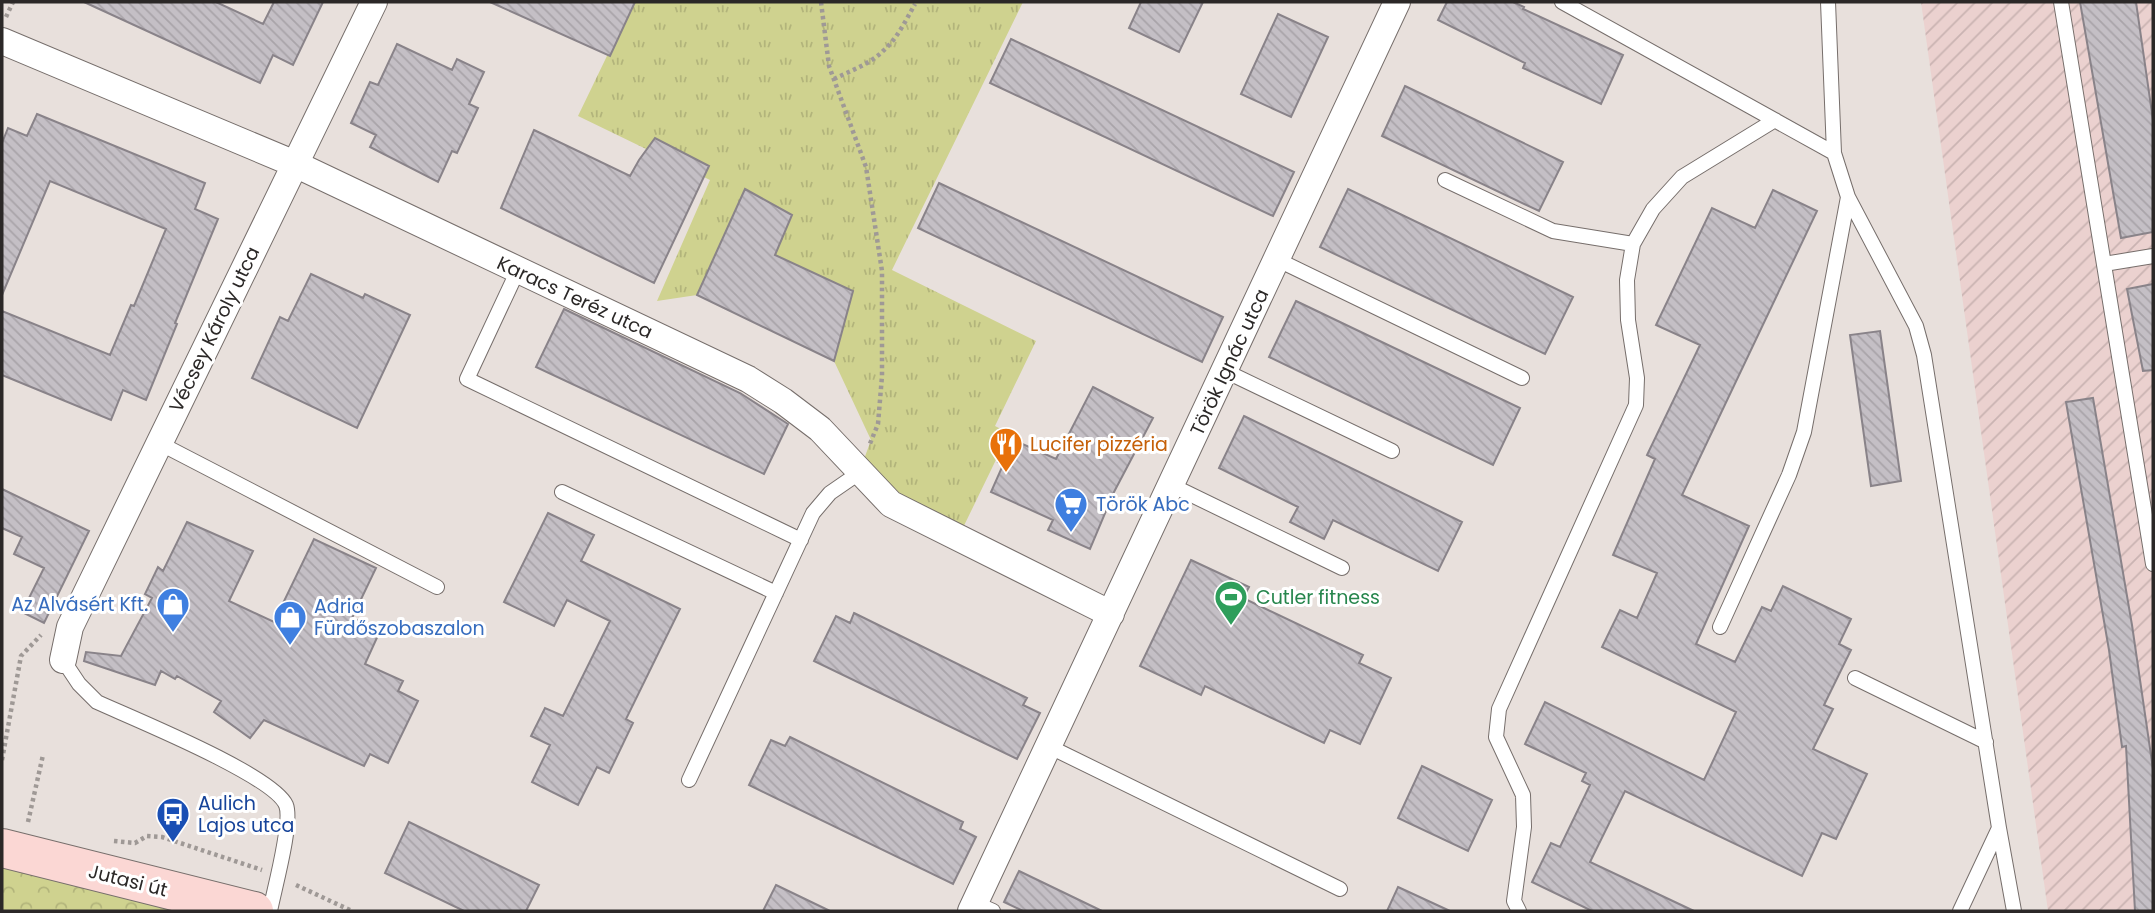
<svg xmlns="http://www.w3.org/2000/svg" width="2155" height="913" viewBox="0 0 2155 913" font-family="Poppins,sans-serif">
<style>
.industrial{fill:url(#industrial-furrows)}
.forest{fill:url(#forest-crowns)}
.park{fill:url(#park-tufts)}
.building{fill:url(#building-back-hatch);stroke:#898389;stroke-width:2}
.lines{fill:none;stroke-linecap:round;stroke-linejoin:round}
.lane-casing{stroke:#766e6b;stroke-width:16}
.street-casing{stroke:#766e6b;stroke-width:28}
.secondary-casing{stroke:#766e6b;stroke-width:40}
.path{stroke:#9f9996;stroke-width:4.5;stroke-dasharray:3.5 3.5;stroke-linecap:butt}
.lane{stroke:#fff;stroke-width:14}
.street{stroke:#fff;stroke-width:26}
.secondary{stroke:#fbd7d4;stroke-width:38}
.labels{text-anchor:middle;stroke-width:6;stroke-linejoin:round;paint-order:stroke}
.street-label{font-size:19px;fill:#2b2827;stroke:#fff}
.food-label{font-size:19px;fill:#c56008;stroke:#fff;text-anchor:start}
.shop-label{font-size:19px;fill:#366cbe;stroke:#fff;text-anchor:start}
.leisure-label{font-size:19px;fill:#27864d;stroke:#fff;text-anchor:start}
.transit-label{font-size:19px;fill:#164399;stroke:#fff;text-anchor:start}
</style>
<defs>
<pattern id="industrial-furrows" width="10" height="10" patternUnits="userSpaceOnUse" patternTransform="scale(1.75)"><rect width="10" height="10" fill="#ebd1cf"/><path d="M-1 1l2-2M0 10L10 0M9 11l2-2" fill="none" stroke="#cab3b2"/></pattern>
<pattern id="forest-crowns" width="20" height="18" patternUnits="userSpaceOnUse" patternTransform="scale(1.75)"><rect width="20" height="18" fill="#cfd28f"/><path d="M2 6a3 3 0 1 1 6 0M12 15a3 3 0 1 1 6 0" fill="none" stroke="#b2b47b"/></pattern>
<pattern id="park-tufts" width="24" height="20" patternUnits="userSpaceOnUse" patternTransform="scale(1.75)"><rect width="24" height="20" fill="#cfd28f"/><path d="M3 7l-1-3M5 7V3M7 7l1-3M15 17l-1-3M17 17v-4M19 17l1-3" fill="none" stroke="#b2b47b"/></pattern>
<pattern id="building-back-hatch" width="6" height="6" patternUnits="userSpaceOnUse" patternTransform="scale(1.75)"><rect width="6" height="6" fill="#c4bfc5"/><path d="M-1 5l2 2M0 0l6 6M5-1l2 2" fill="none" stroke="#a9a4a9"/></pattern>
</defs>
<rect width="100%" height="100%" fill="#e8e0dc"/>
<path class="industrial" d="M1921 2H2153V911H2048Z"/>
<path class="forest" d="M2 846 271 911H2Z"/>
<path class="park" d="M633 2H1023L892 270 1036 341 995 426 1009 433 958 538 859 473 871 440 834 361 697 295 657 301 710 180 578 116Z"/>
<path class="building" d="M84 2H216L263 24 274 2H323L293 65 273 55 260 83Z
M490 2H635L610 56Z
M1141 2H1203L1179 52 1129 28Z
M1447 2H1513L1524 7 1523 9 1623 55 1601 104 1523 68 1525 63 1438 20Z
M2080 2H2136L2153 120V232L2121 238Z
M1278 14 1328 37 1291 117 1241 94Z
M1011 39 1294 172 1273 216 990 83Z
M397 44 452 70 457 59 484 72 469 104 478 108 457 153 452 151 438 182 370 147 376 135 351 123 370 82 378 85Z
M1405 86 1563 162 1539 211 1382 136Z
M37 114 205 183 195 209 218 219 175 323 177 324 146 400 123 390 111 420 2 375V311L110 355 131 305 134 306 166 229 50 181 2 295V143L8 128 27 136Z
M534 130 630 176 639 160 655 138 709 166 654 283 501 208Z
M939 183 1223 317 1202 362 918 228Z
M745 189 792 215 775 255 853 291 834 361 697 295Z
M1348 189 1573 297 1545 354 1320 247Z
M1773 190 1817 211 1682 495 1749 526 1696 644 1735 662 1762 607 1771 611 1783 586 1851 619 1839 644 1851 650 1824 705 1833 709 1813 749 1867 774 1836 839 1822 833 1802 876 1625 791 1590 862 1694 911H1592L1532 882 1551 843 1560 847 1590 785 1582 781 1586 773 1525 744 1545 702 1704 780 1736 712 1602 647 1620 610 1637 618 1657 573 1613 555 1655 459 1647 455 1700 345 1656 325 1712 208 1755 228Z
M311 274 363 298 365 294 410 315 357 428 252 378 280 317 288 321Z
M2153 284V370L2143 371 2127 289Z
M1296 301 1520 408 1493 465 1269 357Z
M564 309 740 393 788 424 764 474 536 367Z
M1880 331 1901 481 1871 486 1850 335Z
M1093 387 1153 418 1114 492 1090 549 1048 530 1053 520 991 492 1003 465 998 462 1009 438 1056 459Z
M2093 398 2132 625 2153 769V911H2135L2126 746 2122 747 2109 650 2066 402Z
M1244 416 1462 522 1438 571 1333 520 1324 539 1290 522 1298 507 1219 468Z
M2 489 89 531 44 623 22 612 44 568 14 554 22 537 2 528Z
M548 513 594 535 581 561 680 609 626 719 633 723 609 773 597 767 578 805 532 782 550 745 531 736 545 708 563 716 610 621 567 600 554 626 504 602Z
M187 522 253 551 229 601 274 622 314 539 376 568 352 618 380 631 365 664 403 681 398 691 418 701 388 763 370 754 364 766 264 720 250 738 214 712 221 701 177 676 175 679 161 671 155 685 84 661 86 652 121 656 152 598 145 594 158 567 163 571Z
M1191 560 1249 587 1243 598 1363 655 1359 663 1391 678 1360 744 1330 730 1324 743 1205 686 1201 695 1140 666Z
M854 613 1027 698 1023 705 1040 713 1017 759 814 661 836 616 850 623Z
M790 737 963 822 960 829 976 837 953 884 749 785 771 740 785 746Z
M1422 766 1492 800 1468 851 1398 818Z
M409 822 539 885 526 911H464L385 873Z
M1019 871 1102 911H1023L1004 902Z
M776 885 830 911H763Z
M1398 887 1450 911H1387Z"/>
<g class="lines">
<defs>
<path id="lane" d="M1562 2 1834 153
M1828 2 1834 153 1848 197 1916 326 1924 355 1999 828 1960 911
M2061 2 2153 564
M1445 180 1553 231 1633 244
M1276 259 1522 378
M2104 264 2153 256
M518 270 467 379 801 540
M1225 371 1392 451
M159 443 437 587
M1171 485 1342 568
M562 492 776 593
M1720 627 1789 475 1804 432 1848 197
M63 660 79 684 97 702C132 718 273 775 286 805 293 822 274 890 270 911
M1855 678 1986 742
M1050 747 1340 889
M689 780 813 513 830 493 859 473
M1999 828 2014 911
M975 903 993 911
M1519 911 1514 901 1524 827 1523 795 1496 737 1499 709 1636 405 1637 378 1628 320 1627 280 1633 244 1653 209 1682 177 1775 120"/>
<path id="street" d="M2 41 295 164 748 379 783 401 820 429 891 504 1111 614
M63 660 70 627 374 2
M971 911 1397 2"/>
<path id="secondary" d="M2 848 254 911"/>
</defs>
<use href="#lane" class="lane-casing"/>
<use href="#street" class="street-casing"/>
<use href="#secondary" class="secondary-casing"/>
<path class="path" d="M821 2 829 66 866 167 882 271V376L878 424 869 446
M6 17 13 2
M834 79C850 71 870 64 883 51 897 39 906 20 915 4
M2 760 21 656 41 635
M28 822 43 755
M114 841 135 843 147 836 162 837 262 870
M296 885 352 911"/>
<use href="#lane" class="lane"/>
<use href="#street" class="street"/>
<use href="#secondary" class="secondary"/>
</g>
<defs>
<symbol id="restaurant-pin" viewBox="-11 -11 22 30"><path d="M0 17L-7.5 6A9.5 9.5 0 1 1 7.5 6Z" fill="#e8710a" stroke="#fff"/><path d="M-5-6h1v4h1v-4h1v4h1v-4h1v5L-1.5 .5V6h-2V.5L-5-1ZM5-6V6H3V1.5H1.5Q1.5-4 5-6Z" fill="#fff"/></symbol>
<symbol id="supermarket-pin" viewBox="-11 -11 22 30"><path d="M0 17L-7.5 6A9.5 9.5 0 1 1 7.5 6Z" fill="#3f7fe0" stroke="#fff"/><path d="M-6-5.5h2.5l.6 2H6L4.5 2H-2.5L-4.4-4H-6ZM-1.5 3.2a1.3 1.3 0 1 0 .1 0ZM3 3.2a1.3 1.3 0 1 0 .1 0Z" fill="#fff"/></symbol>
<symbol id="stadium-pin" viewBox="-11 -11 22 30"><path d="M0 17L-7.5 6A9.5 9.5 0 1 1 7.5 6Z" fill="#2e9e5b" stroke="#fff"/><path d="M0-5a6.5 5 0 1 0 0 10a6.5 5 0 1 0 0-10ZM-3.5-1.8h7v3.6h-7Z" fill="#fff"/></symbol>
<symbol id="shop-pin" viewBox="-11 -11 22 30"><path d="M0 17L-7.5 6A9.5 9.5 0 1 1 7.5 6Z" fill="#3f7fe0" stroke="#fff"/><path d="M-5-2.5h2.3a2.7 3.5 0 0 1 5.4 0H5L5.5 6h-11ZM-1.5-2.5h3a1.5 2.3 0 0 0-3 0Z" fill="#fff"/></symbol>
<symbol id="bus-pin" viewBox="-11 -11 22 30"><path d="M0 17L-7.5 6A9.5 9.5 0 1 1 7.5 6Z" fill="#1a4fb4" stroke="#fff"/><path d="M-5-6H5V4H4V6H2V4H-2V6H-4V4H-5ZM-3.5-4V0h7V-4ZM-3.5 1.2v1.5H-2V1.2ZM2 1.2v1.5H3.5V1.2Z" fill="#fff"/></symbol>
</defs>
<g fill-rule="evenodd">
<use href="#restaurant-pin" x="987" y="425" width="38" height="52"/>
<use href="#supermarket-pin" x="1052" y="485" width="38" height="52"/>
<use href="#stadium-pin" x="1212" y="578" width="38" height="52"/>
<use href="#shop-pin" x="154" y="585" width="38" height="52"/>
<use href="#shop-pin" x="271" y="598" width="38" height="52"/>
<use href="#bus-pin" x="154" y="795" width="38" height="52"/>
</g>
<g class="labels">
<g class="street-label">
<text transform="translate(575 297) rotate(25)" y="7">Karacs Teréz utca</text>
<text transform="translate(214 329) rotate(-64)" y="7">Vécsey Károly utca</text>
<text transform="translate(1229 362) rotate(-65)" y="7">Török Ignác utca</text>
<text transform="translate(128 880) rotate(14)" y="7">Jutasi út</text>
</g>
<g class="food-label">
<text x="1030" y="451">Lucifer pizzéria</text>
</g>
<g class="shop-label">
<text x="1096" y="511">Török Abc</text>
<text x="148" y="611" text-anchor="end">Az Alvásért Kft.</text>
<text x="314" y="613">Adria<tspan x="314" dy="22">Fürdőszobaszalon</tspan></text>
</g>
<g class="leisure-label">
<text x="1256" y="604">Cutler fitness</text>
</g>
<g class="transit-label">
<text x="198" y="810">Aulich<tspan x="198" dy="22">Lajos utca</tspan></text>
</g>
</g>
<rect width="2155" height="913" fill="none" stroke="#2b2827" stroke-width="7"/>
</svg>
